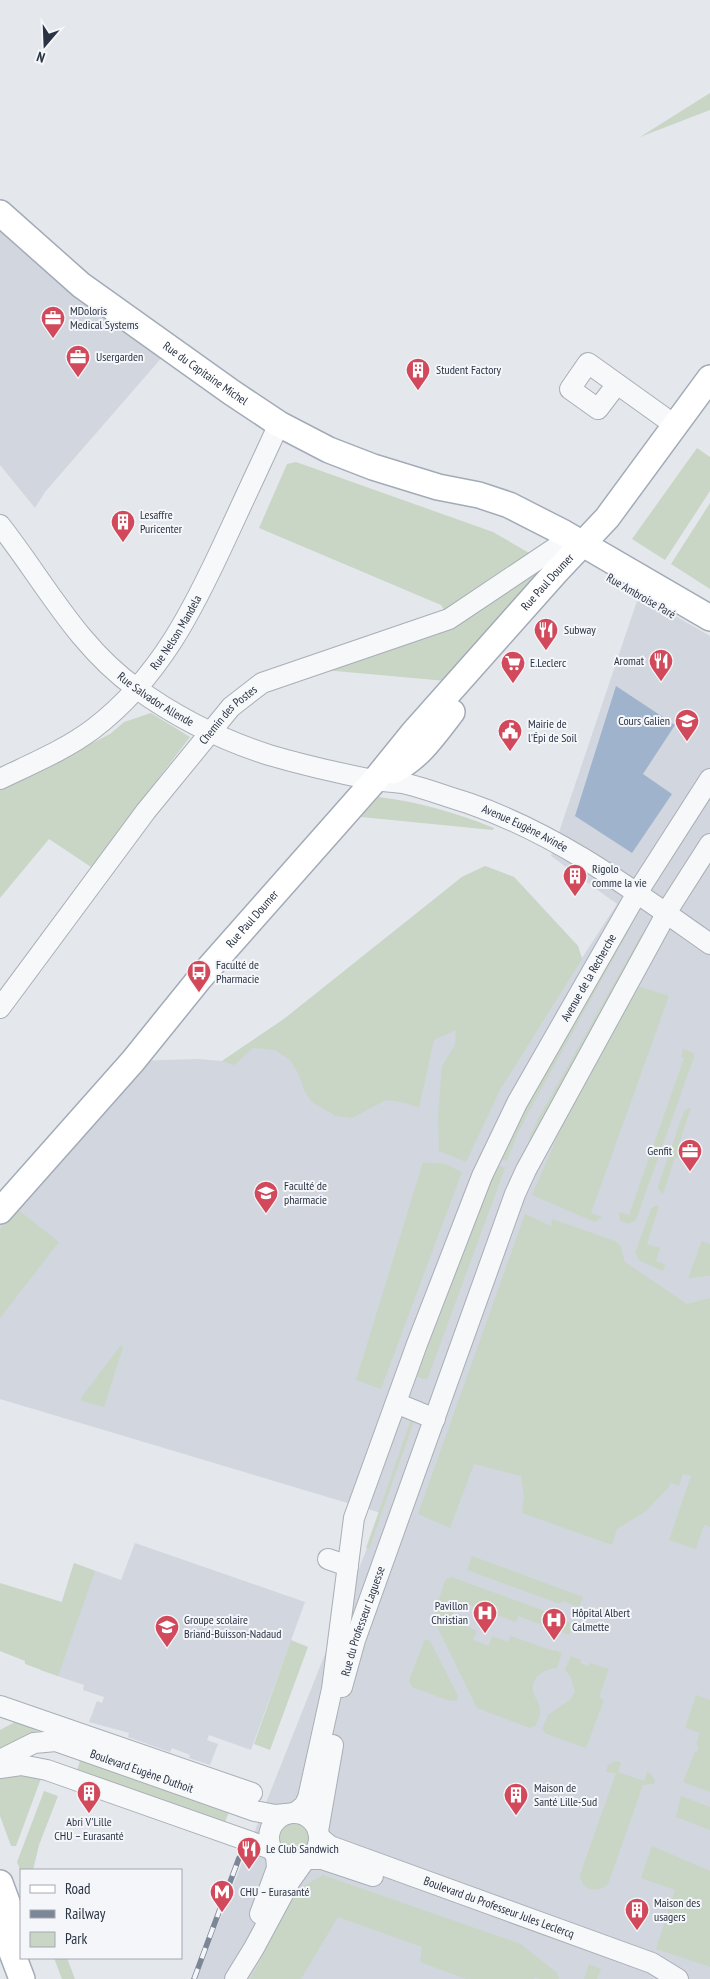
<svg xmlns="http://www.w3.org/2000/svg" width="710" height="1979" viewBox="0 0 710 1979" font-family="'PT Sans Narrow',sans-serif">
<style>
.built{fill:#d2d6de}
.green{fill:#c9d6c5}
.water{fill:#9fb4cc}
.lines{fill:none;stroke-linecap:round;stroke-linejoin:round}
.minor-casing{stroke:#a9aeb7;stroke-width:22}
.major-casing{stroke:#a3abb8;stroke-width:28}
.minor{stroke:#f7f8fa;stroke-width:20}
.major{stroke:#fff;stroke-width:25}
.rail-casing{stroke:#7d8696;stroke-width:5.5}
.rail{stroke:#f4f6f9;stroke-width:4;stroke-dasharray:11;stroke-linecap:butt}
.labels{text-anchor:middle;stroke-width:4;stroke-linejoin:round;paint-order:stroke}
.poi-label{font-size:12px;fill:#2b3445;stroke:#f4f6f9;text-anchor:start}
.street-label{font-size:12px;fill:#2b3445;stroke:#f4f6f9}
</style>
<rect width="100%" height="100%" fill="#e4e7ec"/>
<path class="built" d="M0 227 164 355 45 492 35 508 0 465Z
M639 595 710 636V1979H196L381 1513 0 1399V1211L133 1061 198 1059 222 1061 284 1019 462 877 485 866 514 877 578 946 582 958 617 904 551 856Z
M135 1543 305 1602 251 1750 209 1735 207 1740 218 1744 210 1765 189 1758 190 1755 172 1748 170 1752 128 1737 129 1733 89 1722 97 1701 102 1703 104 1697 83 1690 84 1685 40 1670 74 1563 121 1580Z"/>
<path class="green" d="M710 93V110L640 137Z
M697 448 710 457V491L665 560 632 539Z
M296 462 493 532 531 554 445 612 441 605 259 528 287 464Z
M710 503V589L671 564Z
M537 566 543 573 446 681 324 670 444 632Z
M151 713 190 737 91 867 49 839 0 898V790L110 734 124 722Z
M379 797C419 802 457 813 494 828L493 830 361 817Z
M485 866 514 877 578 946 582 959 500 1090 466 1162 439 1151 438 1114 442 1066 455 1045 456 1030 434 1040 419 1108 406 1103 386 1100 352 1118 336 1116 312 1102 305 1092 298 1073 290 1060 275 1050 253 1048 234 1065 222 1061 284 1019 462 877Z
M629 925 631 927 526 1117 517 1135 507 1161 499 1159 507 1141Z
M641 935 644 936 539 1125 533 1140 529 1138 538 1119Z
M638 986 669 996 591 1213 602 1217 595 1222 532 1195 564 1121Z
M683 1049 694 1053V1057L636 1220C631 1225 625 1224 620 1220L619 1212 629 1215 684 1058 681 1057Z
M691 1107 679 1144 693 1149 689 1161 675 1157 663 1194 658 1189V1186L684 1111Z
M423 1162 445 1164 462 1172 381 1389 356 1380Z
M497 1165 505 1168 427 1380 415 1376Z
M654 1206H659L647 1244 660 1248 656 1261 665 1264 663 1271 640 1261 635 1253 651 1209Z
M17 1209 59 1242 0 1318V1229Z
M525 1214 551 1226 552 1219 615 1241 620 1245 625 1262 687 1304 710 1298V1527L704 1525 696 1549 669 1540 691 1476 683 1474 679 1486 670 1483 669 1487 646 1511 617 1529 612 1545 522 1513 524 1496 521 1476 474 1464 450 1528 418 1514Z
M702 1241 710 1244V1276L688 1278Z
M121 1345 123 1347 104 1407 82 1401 81 1398Z
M412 1417 415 1418 369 1549 366 1548Z
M472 1556 583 1597 579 1607 562 1601 560 1604 467 1570Z
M74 1563 95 1571 58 1676 25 1664V1661L0 1651V1583L62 1602Z
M451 1577 556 1615 555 1617 573 1624 569 1635 518 1616 516 1622 466 1604 465 1607 456 1604 451 1619 477 1631 473 1640 489 1646 492 1636 508 1642 511 1636 553 1651 554 1650 562 1653 557 1668C543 1669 529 1678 534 1694 536 1700 540 1703 540 1709 541 1715 538 1720 536 1725L530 1728 477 1708 433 1618 445 1580Z
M425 1639 430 1641 458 1696 457 1700 450 1701 412 1687 409 1680Z
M291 1640 308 1647 270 1750 254 1744Z
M571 1656 581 1660 580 1663 589 1666 590 1663 609 1669 599 1697 604 1700 586 1748 546 1734 542 1729 548 1715 571 1699 575 1691 570 1676 565 1670Z
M696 1695 710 1700V1792L683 1782 695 1751 697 1752 699 1748 696 1744 700 1733 685 1728Z
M15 1722 36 1729 38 1737 0 1750V1730Z
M81 1758 229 1811 224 1826 76 1773Z
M616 1761 621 1763 618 1772 644 1781 647 1772 651 1774 655 1781 654 1784 643 1785 608 1884C597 1894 582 1891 580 1875L616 1773 606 1772 608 1765Z
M43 1773 16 1846H11L0 1816V1774Z
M44 1791 58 1796 39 1845 33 1870H21V1872L17 1862Z
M681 1796 710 1807V1830L676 1817Z
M279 1839a15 15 0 1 1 30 0a15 15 0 1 1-30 0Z
M652 1846 710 1871V1967L656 1949 675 1890 641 1878Z
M323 1875 521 1944 557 1973 559 1979H540L535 1977 534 1979H466L420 1962 422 1947 338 1917 301 1979H250L298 1889Z
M54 1958H67L75 1979H62Z
M589 1964 601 1969 597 1979H584Z"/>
<path class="water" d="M616 686 675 725 643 774 672 794 632 853 575 816Z"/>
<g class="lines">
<defs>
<g id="minor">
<path d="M617 384 598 409 570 389 588 363 676 426"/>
<path id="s1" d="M0 525C44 581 77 646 136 688 176 717 222 740 269 755 303 765 338 773 373 780 384 782 395 781 407 784 427 789 448 797 468 803 558 834 633 890 710 944"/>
<path id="s2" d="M0 779C31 764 65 750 93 729 160 678 194 608 228 534 245 497 262 461 279 424"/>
<path id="s3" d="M0 1008 146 811 231 707 262 683 449 619 555 548"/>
<path d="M396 1403 435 1419"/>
<path d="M328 1559 348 1566"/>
<path id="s4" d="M342 1687 355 1640 515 1194 526 1170 671 905 710 844"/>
<path d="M0 1706 252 1793"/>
<path id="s5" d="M0 1760 34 1743 56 1741 255 1811 275 1815 286 1814"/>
<path d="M0 1768 21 1765 47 1770 271 1849"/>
<path id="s6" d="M295 1813 304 1806 308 1798 332 1689 354 1518 417 1344 482 1176 517 1103 637 893 710 779"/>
<circle cx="294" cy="1838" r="25"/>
<path d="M318 1831 333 1745"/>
<path id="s7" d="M319 1837 330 1846 652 1963 678 1979"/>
<path d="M308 1859H322L373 1876"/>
<path d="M260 1914 277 1868 276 1855"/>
<path d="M235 1979 254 1948 290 1881 305 1860"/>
</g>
<g id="major">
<path id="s8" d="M0 213 81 285 231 392 279 424 329 450 373 467 438 487 479 495 509 505 564 533 710 618"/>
<path d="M393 771C420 757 434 735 452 712"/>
<path id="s9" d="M0 1211 133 1061 200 978 375 780 413 733 556 572 607 518 710 378"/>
<path d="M0 1883 20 1937"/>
<path d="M0 1921 22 1979"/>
</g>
</defs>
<use href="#minor" class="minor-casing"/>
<use href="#major" class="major-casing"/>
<use href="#minor" class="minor"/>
<use href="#major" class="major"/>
<defs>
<path id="rail" d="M194 1979 239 1858"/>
</defs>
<use href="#rail" class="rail-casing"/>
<use href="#rail" class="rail"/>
</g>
<defs>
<symbol id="office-pin" viewBox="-11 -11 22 30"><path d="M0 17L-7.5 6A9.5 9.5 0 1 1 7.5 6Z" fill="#d1495b" stroke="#f4f6f9"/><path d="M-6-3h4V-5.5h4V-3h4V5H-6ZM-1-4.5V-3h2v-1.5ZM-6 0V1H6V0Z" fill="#fff"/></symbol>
<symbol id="building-pin" viewBox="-11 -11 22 30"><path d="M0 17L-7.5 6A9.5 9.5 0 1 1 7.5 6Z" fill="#d1495b" stroke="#f4f6f9"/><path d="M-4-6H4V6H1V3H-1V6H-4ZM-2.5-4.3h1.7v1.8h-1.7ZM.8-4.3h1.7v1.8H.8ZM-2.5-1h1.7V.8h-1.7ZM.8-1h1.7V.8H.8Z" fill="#fff"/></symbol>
<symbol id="restaurant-pin" viewBox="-11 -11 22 30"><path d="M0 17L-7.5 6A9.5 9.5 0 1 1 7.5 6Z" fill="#d1495b" stroke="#f4f6f9"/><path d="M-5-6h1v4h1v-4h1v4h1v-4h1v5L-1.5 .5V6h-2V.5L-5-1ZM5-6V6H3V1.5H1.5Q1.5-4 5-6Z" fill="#fff"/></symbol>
<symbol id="supermarket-pin" viewBox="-11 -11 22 30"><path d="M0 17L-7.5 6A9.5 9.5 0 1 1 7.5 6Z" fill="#d1495b" stroke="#f4f6f9"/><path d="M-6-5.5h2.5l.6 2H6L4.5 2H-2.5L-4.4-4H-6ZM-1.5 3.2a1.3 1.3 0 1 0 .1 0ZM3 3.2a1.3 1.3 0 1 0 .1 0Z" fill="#fff"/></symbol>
<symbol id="university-pin" viewBox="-11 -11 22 30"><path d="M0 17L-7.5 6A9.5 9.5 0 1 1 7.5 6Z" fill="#d1495b" stroke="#f4f6f9"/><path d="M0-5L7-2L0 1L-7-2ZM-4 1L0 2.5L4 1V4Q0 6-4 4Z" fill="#fff"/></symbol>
<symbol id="civic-pin" viewBox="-11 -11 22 30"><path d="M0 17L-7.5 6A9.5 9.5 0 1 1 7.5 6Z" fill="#d1495b" stroke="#f4f6f9"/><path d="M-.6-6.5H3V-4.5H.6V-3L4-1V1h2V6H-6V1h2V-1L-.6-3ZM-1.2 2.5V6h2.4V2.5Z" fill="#fff"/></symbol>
<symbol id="bus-pin" viewBox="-11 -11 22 30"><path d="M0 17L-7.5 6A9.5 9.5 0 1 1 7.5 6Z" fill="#d1495b" stroke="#f4f6f9"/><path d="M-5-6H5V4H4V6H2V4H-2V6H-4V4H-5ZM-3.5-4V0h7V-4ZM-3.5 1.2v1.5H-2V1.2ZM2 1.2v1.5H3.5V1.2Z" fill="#fff"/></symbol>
<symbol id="hospital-pin" viewBox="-11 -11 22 30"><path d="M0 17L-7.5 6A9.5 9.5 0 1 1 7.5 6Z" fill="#d1495b" stroke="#f4f6f9"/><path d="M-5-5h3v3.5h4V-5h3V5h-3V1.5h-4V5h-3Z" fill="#fff"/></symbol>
<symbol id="school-pin" viewBox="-11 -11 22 30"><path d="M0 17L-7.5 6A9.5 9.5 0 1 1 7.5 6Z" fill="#d1495b" stroke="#f4f6f9"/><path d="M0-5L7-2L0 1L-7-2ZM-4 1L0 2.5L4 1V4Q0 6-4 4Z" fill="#fff"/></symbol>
<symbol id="metro-pin" viewBox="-11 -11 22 30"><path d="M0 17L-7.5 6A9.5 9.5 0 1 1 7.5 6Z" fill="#d1495b" stroke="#f4f6f9"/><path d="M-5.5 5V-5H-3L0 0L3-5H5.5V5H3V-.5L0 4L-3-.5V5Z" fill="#fff"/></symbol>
</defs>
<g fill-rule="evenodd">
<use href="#office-pin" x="39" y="304" width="28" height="38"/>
<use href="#office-pin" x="64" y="343" width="28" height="38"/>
<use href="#building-pin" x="404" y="356" width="28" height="38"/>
<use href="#building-pin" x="109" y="508" width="28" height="38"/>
<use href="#restaurant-pin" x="532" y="616" width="28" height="38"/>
<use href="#restaurant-pin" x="647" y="647" width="28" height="38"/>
<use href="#supermarket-pin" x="499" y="649" width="28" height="38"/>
<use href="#university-pin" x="673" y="707" width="28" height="38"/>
<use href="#civic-pin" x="496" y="717" width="28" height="38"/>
<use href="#building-pin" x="561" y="862" width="28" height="38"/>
<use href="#bus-pin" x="185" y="958" width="28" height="38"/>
<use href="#office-pin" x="676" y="1137" width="28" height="38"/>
<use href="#university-pin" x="252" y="1179" width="28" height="38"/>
<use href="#hospital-pin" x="471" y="1599" width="28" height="38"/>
<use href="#hospital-pin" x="540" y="1606" width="28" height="38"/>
<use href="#school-pin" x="153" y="1613" width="28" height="38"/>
<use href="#building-pin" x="75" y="1779" width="28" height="38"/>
<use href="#building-pin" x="502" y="1781" width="28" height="38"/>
<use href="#restaurant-pin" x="235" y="1835" width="28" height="38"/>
<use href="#metro-pin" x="208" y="1878" width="28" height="38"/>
<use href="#building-pin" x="623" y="1896" width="28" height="38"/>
</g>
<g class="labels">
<g class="poi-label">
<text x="70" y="315">MDoloris<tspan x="70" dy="14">Medical Systems</tspan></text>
<text x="96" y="361">Usergarden</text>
<text x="436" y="374">Student Factory</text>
<text x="140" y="519">Lesaffre<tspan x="140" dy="14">Puricenter</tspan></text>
<text x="564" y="634">Subway</text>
<text x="644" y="665" text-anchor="end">Aromat</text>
<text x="530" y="667">E.Leclerc</text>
<text x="670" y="725" text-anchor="end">Cours Galien</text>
<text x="528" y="728">Mairie de<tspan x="528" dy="14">l'Épi de Soil</tspan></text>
<text x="592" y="873">Rigolo<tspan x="592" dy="14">comme la vie</tspan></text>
<text x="216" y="969">Faculté de<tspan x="216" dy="14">Pharmacie</tspan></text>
<text x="672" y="1155" text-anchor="end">Genfit</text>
<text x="284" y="1190">Faculté de<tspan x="284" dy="14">pharmacie</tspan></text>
<text x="468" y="1610" text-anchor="end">Pavillon<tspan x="468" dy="14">Christian</tspan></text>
<text x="572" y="1617">Hôpital Albert<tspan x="572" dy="14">Calmette</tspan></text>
<text x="184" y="1624">Groupe scolaire<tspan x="184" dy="14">Briand-Buisson-Nadaud</tspan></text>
<text x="534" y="1792">Maison de<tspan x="534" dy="14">Santé Lille-Sud</tspan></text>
<text x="89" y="1826" text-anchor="middle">Abri V'Lille<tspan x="89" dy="14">CHU – Eurasanté</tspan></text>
<text x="266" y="1853">Le Club Sandwich</text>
<text x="240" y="1896">CHU – Eurasanté</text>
<text x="654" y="1907">Maison des<tspan x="654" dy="14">usagers</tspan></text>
</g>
<g class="street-label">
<text dy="4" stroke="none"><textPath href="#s8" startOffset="261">Rue du Capitaine Michel</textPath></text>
<text dy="4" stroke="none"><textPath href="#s9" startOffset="834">Rue Paul Doumer</textPath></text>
<text transform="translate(641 596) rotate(30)" y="4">Rue Ambroise Paré</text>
<text dy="4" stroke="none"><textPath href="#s2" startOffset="234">Rue Nelson Mandela</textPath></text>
<text dy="4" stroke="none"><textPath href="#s1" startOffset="236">Rue Salvador Allende</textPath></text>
<text dy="4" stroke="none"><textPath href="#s3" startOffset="372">Chemin des Postes</textPath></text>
<text dy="4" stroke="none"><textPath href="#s1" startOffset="630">Avenue Eugène Avinée</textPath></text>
<text dy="4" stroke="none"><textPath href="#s9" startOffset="386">Rue Paul Doumer</textPath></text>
<text dy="4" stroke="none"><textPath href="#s6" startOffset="895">Avenue de la Recherche</textPath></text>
<text dy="4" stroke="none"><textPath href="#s4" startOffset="69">Rue du Professeur Laguesse</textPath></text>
<text dy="4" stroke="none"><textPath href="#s5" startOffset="151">Boulevard Eugène Duthoit</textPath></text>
<text dy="4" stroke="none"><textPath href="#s7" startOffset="194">Boulevard du Professeur Jules Leclercq</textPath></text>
</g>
</g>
<rect x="20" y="1869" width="162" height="90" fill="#f4f6f9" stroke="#a4a8b1"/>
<rect x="30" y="1885" width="25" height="8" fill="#ffffff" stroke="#a4a8b1"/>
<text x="65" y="1894" font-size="15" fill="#2b3445">Road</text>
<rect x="30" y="1910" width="25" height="8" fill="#7d8696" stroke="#a4a8b1"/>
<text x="65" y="1919" font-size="15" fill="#2b3445">Railway</text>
<rect x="30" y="1932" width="25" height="15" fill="#c9d6c5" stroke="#a4a8b1"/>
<text x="65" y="1944" font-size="15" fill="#2b3445">Park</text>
<g transform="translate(45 45) rotate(199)" stroke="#f4f6f9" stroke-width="4" paint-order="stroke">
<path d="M0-4L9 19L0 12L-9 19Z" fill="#2b3445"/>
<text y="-8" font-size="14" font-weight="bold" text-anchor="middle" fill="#2b3445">N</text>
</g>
</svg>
